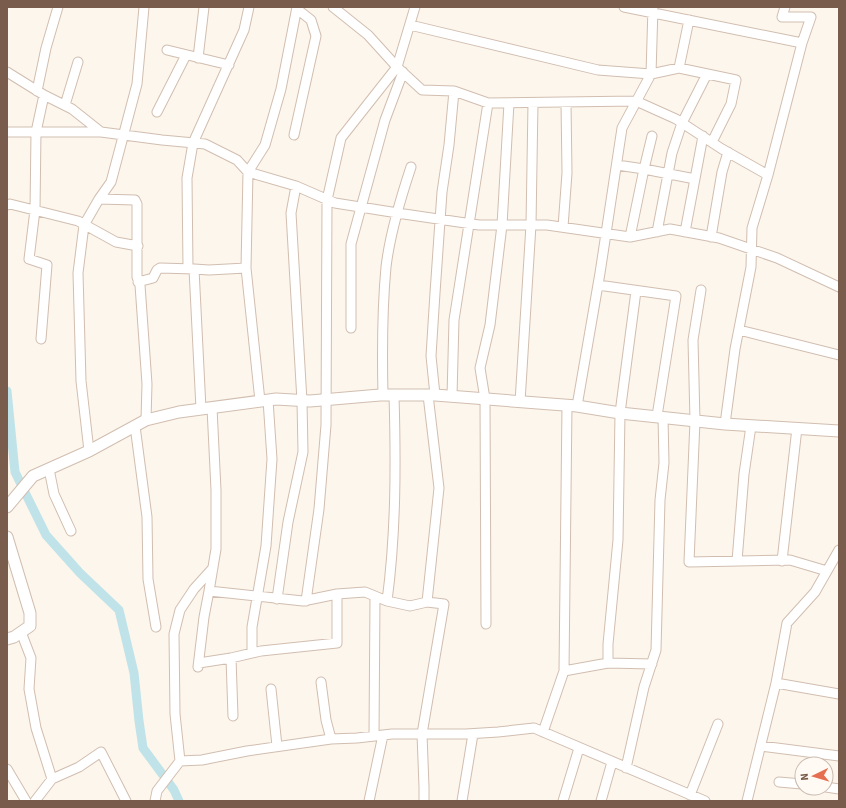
<svg xmlns="http://www.w3.org/2000/svg" width="846" height="808" viewBox="0 0 846 808" font-family="'Source Sans 3',sans-serif">
<style>
.lines{fill:none;stroke-linecap:round;stroke-linejoin:round}
.canal{stroke:#bfe3e8;stroke-width:9}
.minor-casing{stroke:#d1beb0;stroke-width:11}
.tertiary-casing{stroke:#d1beb0;stroke-width:13}
.minor{stroke:#fff;stroke-width:9}
.tertiary{stroke:#fff;stroke-width:11}
</style>
<rect width="100%" height="100%" fill="#fdf6ec"/>
<g class="lines">
<path class="canal" d="M7 391 15 472 46 535 80 573 119 610 134 673 139 721 143 748 174 790 179 801"/>
<defs>
<path id="minor" d="M415 7 397 67 422 90 454 91 449 145 442 192 435 293 431 356 435 395
M624 7 802 43
M410 25 598 70 651 74 679 68 736 80 731 104 712 142
M167 50 229 65
M198 58 204 7
M679 68 689 20
M7 72 44 95 72 109 101 132
M37 91 46 48 58 7
M454 91 488 103 636 101 676 119 722 149 768 175
M65 105 78 62
M157 112 186 55
M7 132H101L162 140 205 144 237 160 248 172 296 186 335 203 404 214 479 225H547L630 237 670 229 719 238 777 258 839 287
M294 135 316 36 311 20 297 9
M617 165 644 169 695 179
M99 199 135 200 137 204V277L140 285 147 384 146 420
M7 205 10 204 78 221 116 242 138 246
M563 227 567 173 566 103
M657 232 672 153 682 123 707 74
M685 232 703 136
M630 237 644 169 652 136
M711 237 722 172 728 152
M188 268 187 178 193 143 244 30 249 7
M194 269 209 270 246 268
M138 282 153 278 157 270 160 268 194 269 201 409
M598 285 676 296 657 416
M701 290 693 340 695 421 689 562 790 560 827 571
M351 328V244L385 120 403 72
M739 330 839 355
M41 339 47 265 29 259 35 210 36 132 44 95
M383 395C382 352 382 310 386 267 390 233 400 200 411 167
M394 395C396 464 396 533 387 601L410 606 427 602
M452 396 454 320 488 103
M260 401 246 268 248 172 265 145 281 89 297 7
M520 402 531 225 533 103
M577 406 600 273 622 128 651 74 653 7
M212 408 216 490V549L209 591 303 601 337 594 365 592 387 601
M725 424 735 349 751 267 752 228 768 175 802 43 811 17H782L785 7
M135 426 147 517 148 579 156 627
M89 451 81 381 78 273 84 225 99 199 111 182 137 84 144 7
M49 469 54 494 71 531
M737 561 744 474 751 426
M782 561 797 428
M277 599 288 522 303 452 302 401 291 213 296 186
M306 601 319 509 326 425 327 200 341 138 397 67 368 35 333 7
M486 624 485 399 480 368 490 325 502 225 509 103
M21 632 31 658 29 689 36 728 52 779
M252 653V627L266 546 272 459 268 400
M231 658 233 716
M199 663 231 658 261 651 337 643V594
M608 663V644L618 540 620 413 636 291
M198 667 204 617 209 591
M564 671 608 663 652 664
M321 682 326 720 331 739
M776 683 839 694
M271 689 277 746
M543 732 564 671 567 405
M374 736 375 596
M761 746 839 756
M180 761 175 714 174 634 180 610 194 589 213 568
M626 768 644 687 656 650 660 500 664 463 663 417
M7 769 26 801
M779 782 802 784
M826 787 839 789
M690 795 718 724
M35 801 52 779 79 767 101 752 126 801
M155 801 157 791 180 761 202 760 247 751 331 739 357 738 392 734H466L498 732 534 728 705 801
M369 801 383 735
M424 801V787L422 734 444 604 427 602 439 488 428 395
M462 801 473 734
M563 801 579 748
M601 801 612 762
M747 801 776 683 787 623 815 592 839 550"/>
<path id="tertiary" d="M7 507 33 476 89 451 146 420 179 412 276 399 310 401 380 395H435L577 406 620 413 725 424 839 431
M7 537 30 613V626L14 637 7 639"/>
</defs>
<use href="#minor" class="minor-casing"/>
<use href="#tertiary" class="tertiary-casing"/>
<use href="#minor" class="minor"/>
<use href="#tertiary" class="tertiary"/>
</g>
<rect width="846" height="808" fill="none" stroke="#7a5c4d" stroke-width="16"/>
<g transform="translate(814 776) rotate(265)"><circle r="19" fill="#fffaf3" stroke="#cabbb1"/>
<path d="M0-3L7 15L0 10L-7 15Z" fill="#e76f51"/>
<text y="-6" font-size="11" font-weight="bold" text-anchor="middle" fill="#7a5c4d">N</text>
</g>
</svg>
